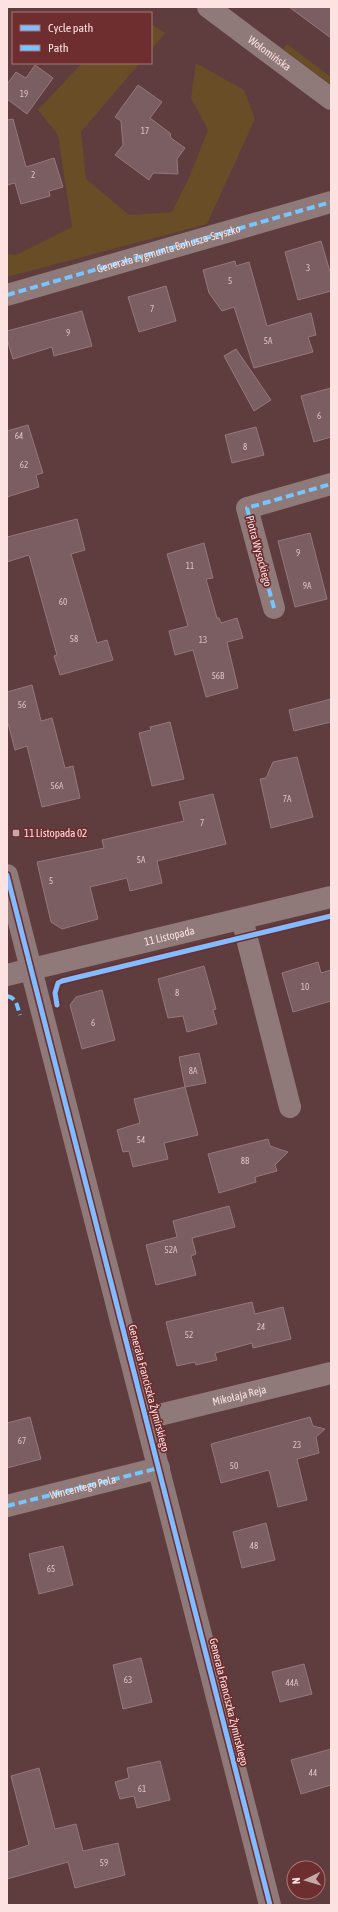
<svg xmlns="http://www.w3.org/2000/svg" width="338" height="1912" viewBox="0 0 338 1912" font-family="'Asap Condensed',sans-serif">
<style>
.green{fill:#684d26}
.building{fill:#7b5e62;stroke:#95787c}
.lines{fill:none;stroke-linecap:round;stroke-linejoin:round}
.minor{stroke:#907979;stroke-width:22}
.quiet{stroke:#76c5fe;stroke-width:4;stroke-dasharray:8 4;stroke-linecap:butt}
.cycleway-casing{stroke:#6e2d2f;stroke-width:8}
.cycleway{stroke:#80bcff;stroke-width:5}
.poi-dot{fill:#c5a9a8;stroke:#6e2d2f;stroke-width:1.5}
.labels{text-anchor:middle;stroke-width:3.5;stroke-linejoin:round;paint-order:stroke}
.number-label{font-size:9px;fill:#dcc2c2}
.street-label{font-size:11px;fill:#fce3e2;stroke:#6e2d2f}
.poi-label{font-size:11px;fill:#fce3e2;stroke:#6e2d2f;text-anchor:start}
</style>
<rect width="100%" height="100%" fill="#5f3c3d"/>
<path class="green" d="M151 24 165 33 151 50Z
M287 44 331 77V85L283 49Z
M82 63H140L81 132 86 179 129 215 172 212 188 180 208 130 191 98 196 63 244 90 255 119 207 224 7 277V254L16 255 72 227 58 135 38 110Z"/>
<path class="building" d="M289 7H331V38Z
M35 65 53 78 27 114 7 99V84L16 72 26 78Z
M138 85 162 102 150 118 170 133 171 138 185 148 177 159 178 174 153 173 149 180 115 155 123 145 121 121 115 117Z
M13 119 26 167 54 158 63 187 49 191 50 196 21 204 15 183 7 185V120Z
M321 241 331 275V291L298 300 285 252Z
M235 261 236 266 249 262 267 326 311 313 316 335 308 337 313 352 254 368 234 307 222 311 209 293 203 270Z
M166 286 176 321 139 332 128 297Z
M82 311 92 346 54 356 52 347 13 359 7 339V331Z
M236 349 271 400 254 411 224 356Z
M331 388V437L314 442 301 396Z
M28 425 43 473 36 475 39 487 7 497V431Z
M256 427 264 455 232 463 225 435Z
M77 519 85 550 71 554 97 643 107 640 113 660 60 675 54 656 57 655 29 555 7 562V537Z
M310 533 327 599 295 607 278 541Z
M204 543 213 578 206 579 217 618H219L221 623 237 618 243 638 227 642 238 688 206 697 193 650 175 655 169 631 188 626 167 554Z
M32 685 41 721 52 718 65 768 73 766 80 798 42 807 27 746 15 750 7 719V692Z
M331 699V722L294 731 289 710Z
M170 722 184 779 152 786 139 733 151 730 150 727Z
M297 757 313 817 271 828 260 779 266 778 273 762Z
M213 794 226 844 157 861 162 883 130 891 127 878 90 887 98 919 62 929 51 922 37 862 104 848 102 840 184 821 179 802Z
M318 962 321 973 331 970V1001L293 1012 282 973Z
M204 966 216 1009 213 1010 217 1024 187 1032 183 1016 168 1018 158 979Z
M102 990 115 1040 82 1049 70 1005 76 997Z
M199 1053 206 1083 185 1087 179 1057Z
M185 1087 198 1135 164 1143 168 1159 133 1167 129 1151 123 1152 117 1130 140 1123 134 1099Z
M268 1139 270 1146 288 1152 275 1165 277 1171 255 1177 256 1182 219 1193 208 1154Z
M229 1206 235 1227 192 1238 196 1254 191 1256 196 1275 156 1285 146 1245 177 1237 173 1221Z
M252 1302 255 1314 283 1307 291 1339 253 1348 252 1343 215 1353 217 1360 196 1365 195 1362 177 1366 166 1322Z
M30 1417 41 1459 7 1468V1423Z
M310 1417 313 1426 325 1429 316 1437 319 1453 297 1459 307 1500 278 1507 269 1470 221 1483 211 1444Z
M266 1523 275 1560 242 1568 233 1532Z
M63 1546 73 1585 39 1594 29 1554Z
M141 1658 152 1702 123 1709 113 1665Z
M304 1664 312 1694 280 1702 272 1672Z
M331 1749V1785L301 1794 291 1760Z
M160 1761 170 1800 137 1808 134 1796 120 1799 115 1782 129 1778 127 1768Z
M39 1768 55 1829 76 1824 83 1851 118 1843 125 1875 75 1888 68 1862 7 1879V1852L29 1845 11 1776Z"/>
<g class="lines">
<g class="minor">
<path id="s1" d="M208 7 331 99"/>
<path d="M7 295 331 202"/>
<path d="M274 608 247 508 331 484"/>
<path d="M7 875 270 1905"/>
<path d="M242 919 290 1107"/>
<path id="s2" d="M7 975 331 897"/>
<path id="s3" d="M147 1418 331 1373"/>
<path id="s4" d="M7 1506 159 1468"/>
</g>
<g class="quiet">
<path id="s5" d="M7 295 331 202"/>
<path d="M274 608 247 508 331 484"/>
<path d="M7 996C17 998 17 1006 20 1015"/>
<path d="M7 1506 159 1468"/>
</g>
<defs>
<path id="cycleway" d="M7 875 270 1905
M57 1005 55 993 58 983 62 981 331 916"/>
</defs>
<use href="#cycleway" class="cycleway-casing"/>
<use href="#cycleway" class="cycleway"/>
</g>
<rect class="poi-dot" x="12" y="829" width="8" height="8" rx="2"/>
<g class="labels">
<g class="number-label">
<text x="24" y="97">19</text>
<text x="145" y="134">17</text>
<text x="33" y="178">2</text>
<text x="308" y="271">3</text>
<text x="230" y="284">5</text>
<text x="152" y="312">7</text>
<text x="68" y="336">9</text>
<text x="268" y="344">5A</text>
<text x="319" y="419">6</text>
<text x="19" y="439">64</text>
<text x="245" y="450">8</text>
<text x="24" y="468">62</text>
<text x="298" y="556">9</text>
<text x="190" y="569">11</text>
<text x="307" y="589">9A</text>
<text x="63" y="605">60</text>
<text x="74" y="642">58</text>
<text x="203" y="643">13</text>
<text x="218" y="679">56B</text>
<text x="22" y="708">56</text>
<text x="57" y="789">56A</text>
<text x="287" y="802">7A</text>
<text x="202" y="826">7</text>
<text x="141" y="863">5A</text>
<text x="51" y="884">5</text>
<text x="305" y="990">10</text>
<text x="177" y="996">8</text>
<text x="93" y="1026">6</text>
<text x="193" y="1074">8A</text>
<text x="141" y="1143">54</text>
<text x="245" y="1164">8B</text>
<text x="171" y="1253">52A</text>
<text x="261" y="1330">24</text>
<text x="189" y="1338">52</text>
<text x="22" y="1444">67</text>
<text x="297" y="1448">23</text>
<text x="234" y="1469">50</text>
<text x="254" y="1549">48</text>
<text x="51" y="1572">65</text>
<text x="128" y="1683">63</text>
<text x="292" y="1686">44A</text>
<text x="313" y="1776">44</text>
<text x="142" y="1792">61</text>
<text x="104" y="1866">59</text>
</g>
<g class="street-label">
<text dy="4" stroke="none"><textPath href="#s1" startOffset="77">Wołomińska</textPath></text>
<text dy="4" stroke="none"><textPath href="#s5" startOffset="168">Generała Zygmunta Bohusza-Szyszko</textPath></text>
<text transform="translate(259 551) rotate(75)" y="4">Piotra Wysockiego</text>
<text dy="4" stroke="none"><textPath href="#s2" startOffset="167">11 Listopada</textPath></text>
<text transform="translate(149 1388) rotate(75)" y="4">Generała Franciszka Żymirskiego</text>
<text dy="4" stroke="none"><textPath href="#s3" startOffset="95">Mikołaja Reja</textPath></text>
<text dy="4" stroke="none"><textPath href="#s4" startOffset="78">Wincentego Pola</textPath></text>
<text transform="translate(229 1702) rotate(76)" y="4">Generała Franciszka Żymirskiego</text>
</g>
<g class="poi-label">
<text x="24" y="837">11 Listopada 02</text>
</g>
</g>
<rect width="338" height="1912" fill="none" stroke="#fce3e2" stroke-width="16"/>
<rect x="12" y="12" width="140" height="52" fill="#6e2d2f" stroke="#a77677"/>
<rect x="20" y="25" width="20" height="6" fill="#80bcff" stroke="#a77677"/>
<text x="48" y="32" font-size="12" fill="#fce3e2">Cycle path</text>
<rect x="20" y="45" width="20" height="6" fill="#76c5fe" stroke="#a77677"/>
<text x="48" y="52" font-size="12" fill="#fce3e2">Path</text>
<g transform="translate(306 1880) rotate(265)"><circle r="19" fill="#6e2d2f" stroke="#a77677"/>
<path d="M0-3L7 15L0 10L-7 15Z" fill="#c5a9a8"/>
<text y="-6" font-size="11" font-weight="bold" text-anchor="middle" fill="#fce3e2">N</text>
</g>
</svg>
